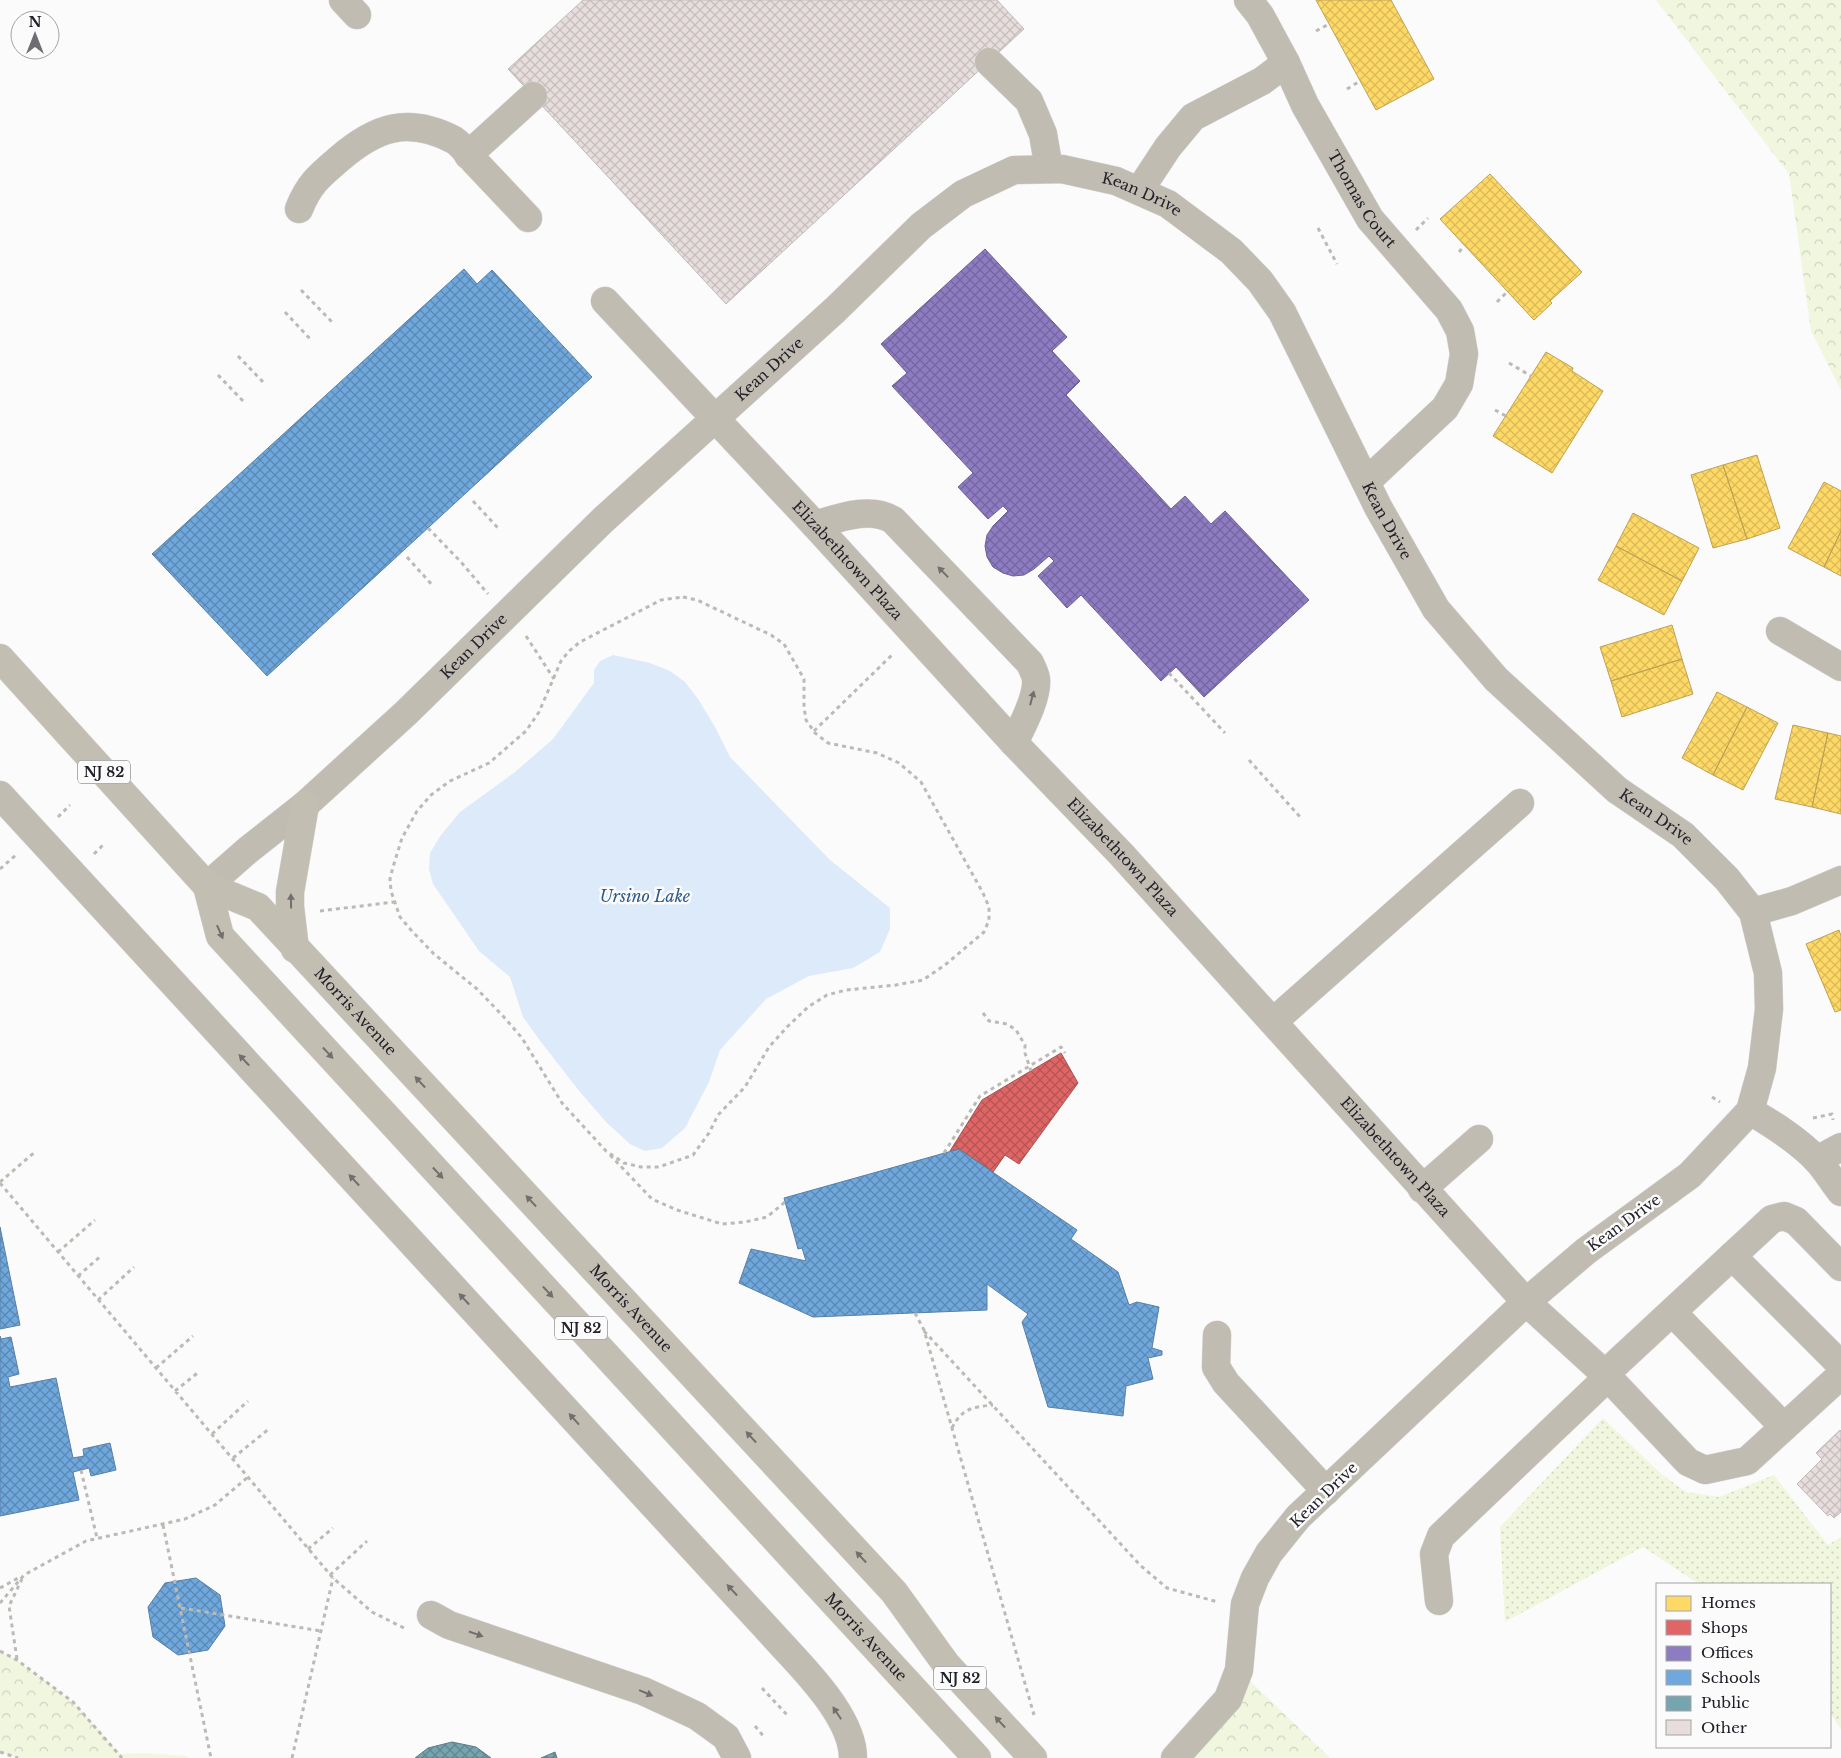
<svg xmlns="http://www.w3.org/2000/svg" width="1841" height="1758" viewBox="0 0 1841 1758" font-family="'Libre Baskerville',serif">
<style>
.grass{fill:url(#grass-dots)}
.forest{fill:url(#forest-crowns)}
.water{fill:#dceaf9}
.homes{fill:url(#homes-cross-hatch);stroke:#bda254}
.shops{fill:url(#shops-cross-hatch);stroke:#a75154}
.offices{fill:url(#offices-cross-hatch);stroke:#6e6095}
.schools{fill:url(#schools-cross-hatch);stroke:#587fa6}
.public{fill:url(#public-cross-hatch);stroke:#5d7d87}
.building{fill:url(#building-cross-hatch);stroke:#c0bbba}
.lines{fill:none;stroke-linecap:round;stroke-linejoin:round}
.minor-casing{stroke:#d8d8d9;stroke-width:29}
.major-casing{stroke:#d8d8d9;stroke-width:29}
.path{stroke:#bdbab5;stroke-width:3;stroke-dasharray:4 4;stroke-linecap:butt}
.minor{stroke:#c0bcb1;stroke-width:28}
.major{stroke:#c2beb1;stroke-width:28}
.oneway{fill:#716e6d}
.oneway2{fill:#726f6d}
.labels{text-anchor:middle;stroke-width:5;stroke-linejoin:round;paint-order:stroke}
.shield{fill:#fbfbfb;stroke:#636268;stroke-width:1}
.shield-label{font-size:14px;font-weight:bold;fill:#222029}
.street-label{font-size:15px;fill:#222029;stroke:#fbfbfb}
.water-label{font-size:16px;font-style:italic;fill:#2c5989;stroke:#fbfbfb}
</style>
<defs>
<pattern id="grass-dots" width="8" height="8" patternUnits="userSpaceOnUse" patternTransform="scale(1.25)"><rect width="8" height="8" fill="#f0f7de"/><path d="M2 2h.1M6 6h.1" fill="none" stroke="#ced3be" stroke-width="1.8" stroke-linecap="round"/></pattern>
<pattern id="forest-crowns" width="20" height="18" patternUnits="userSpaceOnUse" patternTransform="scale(1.25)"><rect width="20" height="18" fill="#f0f7de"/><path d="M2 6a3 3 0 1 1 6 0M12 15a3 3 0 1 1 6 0" fill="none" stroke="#ced3be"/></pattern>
<pattern id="homes-cross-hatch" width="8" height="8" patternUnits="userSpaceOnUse" patternTransform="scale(1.25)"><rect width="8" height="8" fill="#ffd966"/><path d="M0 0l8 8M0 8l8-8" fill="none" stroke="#daba58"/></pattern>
<pattern id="shops-cross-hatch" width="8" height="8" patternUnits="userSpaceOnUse" patternTransform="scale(1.25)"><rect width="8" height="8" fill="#e06666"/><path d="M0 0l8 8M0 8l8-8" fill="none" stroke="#b55454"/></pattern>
<pattern id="offices-cross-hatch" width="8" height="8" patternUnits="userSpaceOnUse" patternTransform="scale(1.25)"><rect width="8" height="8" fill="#8e7cc3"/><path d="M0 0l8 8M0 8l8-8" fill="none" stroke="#74659e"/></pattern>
<pattern id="schools-cross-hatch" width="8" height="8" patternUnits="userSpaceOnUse" patternTransform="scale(1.25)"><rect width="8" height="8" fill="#6fa8dc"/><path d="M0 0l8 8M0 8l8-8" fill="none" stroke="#5b88b2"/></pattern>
<pattern id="public-cross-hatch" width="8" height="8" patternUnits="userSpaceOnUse" patternTransform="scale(1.25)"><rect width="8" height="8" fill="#76a5af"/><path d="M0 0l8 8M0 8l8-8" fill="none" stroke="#60868e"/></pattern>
<pattern id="building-cross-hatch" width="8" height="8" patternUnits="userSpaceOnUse" patternTransform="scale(1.25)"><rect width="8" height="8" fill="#e7dddc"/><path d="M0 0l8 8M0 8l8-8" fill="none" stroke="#c6bdbd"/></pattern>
</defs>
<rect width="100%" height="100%" fill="#fbfbfb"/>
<path class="grass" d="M1603 1418 1660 1473 1686 1492 1719 1497 1774 1475 1828 1545 1841 1537V1729L1830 1713V1584H1699L1643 1547 1505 1622 1500 1527Z"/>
<path class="forest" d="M1656 0H1841V390L1811 331 1789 174Z
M0 1651 17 1660 73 1702 120 1754 145 1753 186 1756 188 1758H18L0 1752Z
M1239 1670 1330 1758H1175Z"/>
<path class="water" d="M613 655 650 663 670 671 685 682 698 699 715 727 730 757 830 860 890 908V929L880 952 853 968 809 976 766 999 720 1050 709 1082 685 1128 662 1148 645 1151 630 1144 607 1123 580 1092 541 1042 523 1017 510 977 479 951 433 884 429 869 430 853 441 835 460 812 515 772 553 739 594 683V670L600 661Z"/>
<path class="homes" d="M1316 0H1391L1434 79 1376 110Z
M1490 174 1582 272 1550 301 1552 303 1534 320 1440 219Z
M1546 352 1573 368 1572 371 1603 391 1552 473 1493 436Z
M1757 455 1780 528 1747 539 1723 465Z
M1723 465 1747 539 1713 548 1691 475Z
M1824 482 1841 491V531L1824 567 1788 548Z
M1633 513 1699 548 1682 581 1616 546Z
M1841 531V576L1824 567Z
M1616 546 1682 581 1664 615 1598 580Z
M1672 625 1682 659 1611 681 1600 647Z
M1682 659 1693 694 1622 717 1611 681Z
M1717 692 1747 707 1713 775 1682 758Z
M1747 707 1778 723 1743 790 1713 775Z
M1793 725 1828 733 1812 807 1775 799Z
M1828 733 1841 736V814L1812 807Z
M1839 930 1841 936V1010L1835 1012 1806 944Z"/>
<path class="shops" d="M1061 1053 1078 1083 1019 1164 1005 1155 993 1172 959 1149 950 1151 982 1100Z"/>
<path class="offices" d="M985 249 1067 337 1052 351 1080 381 1066 395 1171 509 1185 496 1211 524 1225 511 1309 600 1204 697 1176 667 1161 681 1081 595 1067 608 1038 576 1054 561 1049 556 1034 569 1024 575 1013 576 1003 573 993 567 987 557 985 546 987 535 993 526 1008 511 1003 506 988 519 958 487 973 473 892 386 907 373 881 344Z"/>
<path class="schools" d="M464 269 477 284 492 270 592 377 267 676 152 554Z
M959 1149 1077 1230 1071 1239 1118 1272 1129 1305 1137 1302 1159 1307 1152 1348 1162 1351V1355L1148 1358 1153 1379 1126 1386 1123 1416 1048 1407 1022 1322 1028 1314 987 1284V1310L813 1317 739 1283 751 1249 806 1261 802 1248 798 1249 784 1198Z
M0 1227 20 1325 0 1329Z
M0 1336 1 1339 11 1337 19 1374 8 1377 10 1387 56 1378 73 1458 84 1456 83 1449 110 1443 116 1470 91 1476 89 1468 73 1472 79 1500 0 1516Z
M196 1578 220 1595 225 1626 208 1650 178 1655 153 1637 148 1607 165 1583Z"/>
<path class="public" d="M452 1742 476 1747 491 1758H415L428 1748Z
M555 1752 557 1758H541Z"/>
<path class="building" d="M583 0H997L1024 29 726 304 508 69Z
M1840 1430 1841 1431V1512L1834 1518 1830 1514 1828 1516 1797 1484 1822 1459 1816 1453Z"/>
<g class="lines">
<defs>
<g id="minor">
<path d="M343 0 357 15"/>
<path id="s1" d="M1248 0 1260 15 1286 63 1305 105 1370 219 1449 310 1460 331 1464 354 1459 384 1445 408 1366 482"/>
<path d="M989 62 1029 101 1043 134 1049 169"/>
<path d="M468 155 533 96"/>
<path d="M1139 191 1168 147 1193 117 1262 81 1286 63"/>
<path d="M299 209C309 184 319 176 339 159 376 127 408 116 454 140 462 145 469 155 475 162 493 181 510 199 528 218"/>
<path id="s2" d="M605 301 815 525 1014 743 1121 854 1526 1302 1605 1374 1688 1462 1705 1470 1747 1461 1841 1375"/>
<path d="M815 525C839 518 869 506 893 520L1030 663C1032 668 1035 673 1036 679 1038 697 1022 726 1014 743"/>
<path d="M1780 631 1841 667"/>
<path d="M0 795 794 1658C817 1683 853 1723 853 1758"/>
<path id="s3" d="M207 886 248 850 305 805 406 713 603 520 835 310 921 226 963 194 1014 170 1062 169 1116 181 1168 204 1231 251 1260 281 1282 312 1378 507 1436 609 1496 679 1617 790 1683 835 1727 879 1753 912 1768 973 1769 1009 1762 1068 1750 1111 1690 1175 1586 1251 1526 1302 1298 1517 1269 1553 1255 1578 1245 1604 1239 1670 1228 1699 1175 1758"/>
<path d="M1753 912 1792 901 1841 880"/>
<path d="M1274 1021 1520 803"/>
<path d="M1750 1111C1774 1125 1798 1140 1817 1160 1826 1170 1833 1182 1841 1192"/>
<path d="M1817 1160 1841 1147"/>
<path d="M1422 1189 1479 1139"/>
<path d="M1732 1256 1841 1365"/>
<path d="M1672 1312 1784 1427"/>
<path d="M1217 1335 1216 1367 1226 1383 1326 1491"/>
<path d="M1605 1374 1772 1219 1784 1216 1796 1221 1841 1267"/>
<path d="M1439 1601 1434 1554 1441 1536 1608 1377"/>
<path d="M431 1615 449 1625 643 1691 680 1708 697 1716 726 1737 737 1758"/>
</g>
<g id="major">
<path id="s4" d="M0 658 207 886 258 907 894 1592 946 1664 1033 1758"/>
<path id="s5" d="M207 886 220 936 977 1758"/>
<path d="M295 949 290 907V892L305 805"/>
</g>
</defs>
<use href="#minor" class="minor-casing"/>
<use href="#major" class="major-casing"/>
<path class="path" d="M1316 31 1329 24
M1347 89 1360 81
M1318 228 1337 264
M1416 230 1428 218
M1459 252 1464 246
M301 290 332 322
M1497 302 1507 292
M285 312 312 341
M238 356 264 383
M1509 363 1531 376
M218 375 244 402
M1495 410 1506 416
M473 501 498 528
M428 528 461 562 488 594
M407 557 433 586
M683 597 697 600 771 635 784 644 804 679V707L806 720 815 733 828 743 877 753 899 763 921 782 983 893 989 907V920L984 932 945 965 923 980 896 985 846 990 827 995 808 1007 788 1026 769 1047 745 1087 718 1115 709 1133 693 1155 659 1167H641L624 1163 606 1151 562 1103 522 1038 503 1016 477 989 434 954 411 930 400 917 391 891 390 879 393 867 402 838 417 811 431 795 450 781 489 763 526 731 539 712 561 661 569 651 580 642 661 600Z
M526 636 554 679
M1169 673 1225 733
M814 731 894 653
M1249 760 1301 818
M58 817 70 805
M94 854 105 843
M0 869 17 854
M320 911 394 902
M983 1013 989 1021 1007 1024 1016 1030 1025 1045V1053L1031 1071
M1712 1097 1720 1102
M1813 1118 1832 1114 1833 1120
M944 1153 980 1096 1061 1047 1065 1053
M610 1155 652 1199 677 1210 722 1224 745 1222 767 1217 785 1202
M0 1182 36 1151
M0 1183 333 1578 372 1612 406 1629
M58 1252 95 1220
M78 1276 102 1255
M98 1300 134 1267
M915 1313 924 1330 1034 1715
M924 1331 1141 1566 1167 1588 1218 1602
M156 1368 193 1336
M175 1391 200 1371
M952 1428C962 1408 973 1407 993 1405
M212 1434 248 1401
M233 1458 270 1428
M81 1470 97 1538
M163 1525 211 1758
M308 1549 333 1528
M330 1575 367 1541
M0 1588 20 1577
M0 1603 24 1575 86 1541 185 1519 215 1505 248 1477
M181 1608 321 1631
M0 1651 17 1660 73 1702 122 1758
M17 1659 9 1606 22 1579
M762 1688 789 1717
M755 1726 765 1738
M0 1752 18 1758
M292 1758 333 1578"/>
<use href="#minor" class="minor"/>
<use href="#major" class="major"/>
</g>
<defs><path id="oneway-solid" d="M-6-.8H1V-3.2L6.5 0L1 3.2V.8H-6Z" transform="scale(1.25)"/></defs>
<g class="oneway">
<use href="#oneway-solid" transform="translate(943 572) rotate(-134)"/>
<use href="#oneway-solid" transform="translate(1032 698) rotate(-75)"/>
<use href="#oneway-solid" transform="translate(244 1060) rotate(-133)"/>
<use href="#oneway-solid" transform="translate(354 1180) rotate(-133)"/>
<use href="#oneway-solid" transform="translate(464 1299) rotate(-133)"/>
<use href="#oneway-solid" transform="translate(574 1419) rotate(-132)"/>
<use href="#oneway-solid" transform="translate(732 1590) rotate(-133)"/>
<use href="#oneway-solid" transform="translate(476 1634) rotate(19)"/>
<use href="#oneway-solid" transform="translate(646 1693) rotate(23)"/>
<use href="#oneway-solid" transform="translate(837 1713) rotate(-124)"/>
</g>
<g class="oneway2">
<use href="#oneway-solid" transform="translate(291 901) rotate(-91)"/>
<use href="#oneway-solid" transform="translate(220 932) rotate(66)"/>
<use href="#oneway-solid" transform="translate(328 1053) rotate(47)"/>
<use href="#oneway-solid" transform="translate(420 1082) rotate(-133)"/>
<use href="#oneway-solid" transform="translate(438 1173) rotate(47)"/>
<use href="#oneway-solid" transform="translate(531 1201) rotate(-133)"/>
<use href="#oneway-solid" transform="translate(548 1292) rotate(47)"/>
<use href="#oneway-solid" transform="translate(751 1437) rotate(-133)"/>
<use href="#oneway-solid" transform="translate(861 1557) rotate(-133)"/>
<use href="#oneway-solid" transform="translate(1000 1722) rotate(-133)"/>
</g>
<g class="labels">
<g class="shield">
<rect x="78" y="760.5" width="52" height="23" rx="4"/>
<rect x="555" y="1316.5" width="52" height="23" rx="4"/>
<rect x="934" y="1666.5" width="52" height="23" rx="4"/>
</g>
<g class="shield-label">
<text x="104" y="777">NJ 82</text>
<text x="581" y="1333">NJ 82</text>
<text x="960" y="1683">NJ 82</text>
</g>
<g class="street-label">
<text dy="5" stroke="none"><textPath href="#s3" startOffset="1214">Kean Drive</textPath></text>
<text dy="5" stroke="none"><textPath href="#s1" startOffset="230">Thomas Court</textPath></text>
<text dy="5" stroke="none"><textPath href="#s3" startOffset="764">Kean Drive</textPath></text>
<text dy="5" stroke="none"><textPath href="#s3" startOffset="1634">Kean Drive</textPath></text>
<text dy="5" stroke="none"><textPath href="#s2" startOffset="355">Elizabethtown Plaza</textPath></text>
<text dy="5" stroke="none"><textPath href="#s3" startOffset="359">Kean Drive</textPath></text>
<text dy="5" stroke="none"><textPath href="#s3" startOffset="2039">Kean Drive</textPath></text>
<text dy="5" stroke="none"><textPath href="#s2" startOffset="760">Elizabethtown Plaza</textPath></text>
<text dy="5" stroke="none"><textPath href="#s4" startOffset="506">Morris Avenue</textPath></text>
<text dy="5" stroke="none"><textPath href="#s2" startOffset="1165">Elizabethtown Plaza</textPath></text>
<text transform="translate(1624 1223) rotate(-36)" y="5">Kean Drive</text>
<text dy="5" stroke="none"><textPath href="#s4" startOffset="911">Morris Avenue</textPath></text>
<text transform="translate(1324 1495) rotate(-44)" y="5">Kean Drive</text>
<text dy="5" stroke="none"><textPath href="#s5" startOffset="1005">Morris Avenue</textPath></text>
</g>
<g class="water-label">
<text x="645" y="902">Ursino Lake</text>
</g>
</g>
<rect x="1656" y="1583" width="175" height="165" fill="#fbfbfb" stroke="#a4a3a7"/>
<rect x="1666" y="1596" width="25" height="15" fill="#ffd966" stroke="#a4a3a7"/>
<text x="1701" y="1608" font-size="15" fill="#222029">Homes</text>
<rect x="1666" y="1620" width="25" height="15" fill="#e06666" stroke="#a4a3a7"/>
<text x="1701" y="1633" font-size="15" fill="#222029">Shops</text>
<rect x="1666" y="1646" width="25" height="15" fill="#8e7cc3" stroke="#a4a3a7"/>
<text x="1701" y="1658" font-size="15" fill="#222029">Offices</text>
<rect x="1666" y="1670" width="25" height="15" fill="#6fa8dc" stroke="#a4a3a7"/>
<text x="1701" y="1683" font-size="15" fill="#222029">Schools</text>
<rect x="1666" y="1696" width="25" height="15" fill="#76a5af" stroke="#a4a3a7"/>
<text x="1701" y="1708" font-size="15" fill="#222029">Public</text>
<rect x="1666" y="1720" width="25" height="15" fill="#e7dddc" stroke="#a4a3a7"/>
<text x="1701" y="1733" font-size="15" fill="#222029">Other</text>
<g transform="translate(35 35)"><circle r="24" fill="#fbfbfb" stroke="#a4a3a7"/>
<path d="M0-4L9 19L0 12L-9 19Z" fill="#6e6d72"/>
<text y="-8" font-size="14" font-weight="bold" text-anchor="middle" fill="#222029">N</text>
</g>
</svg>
